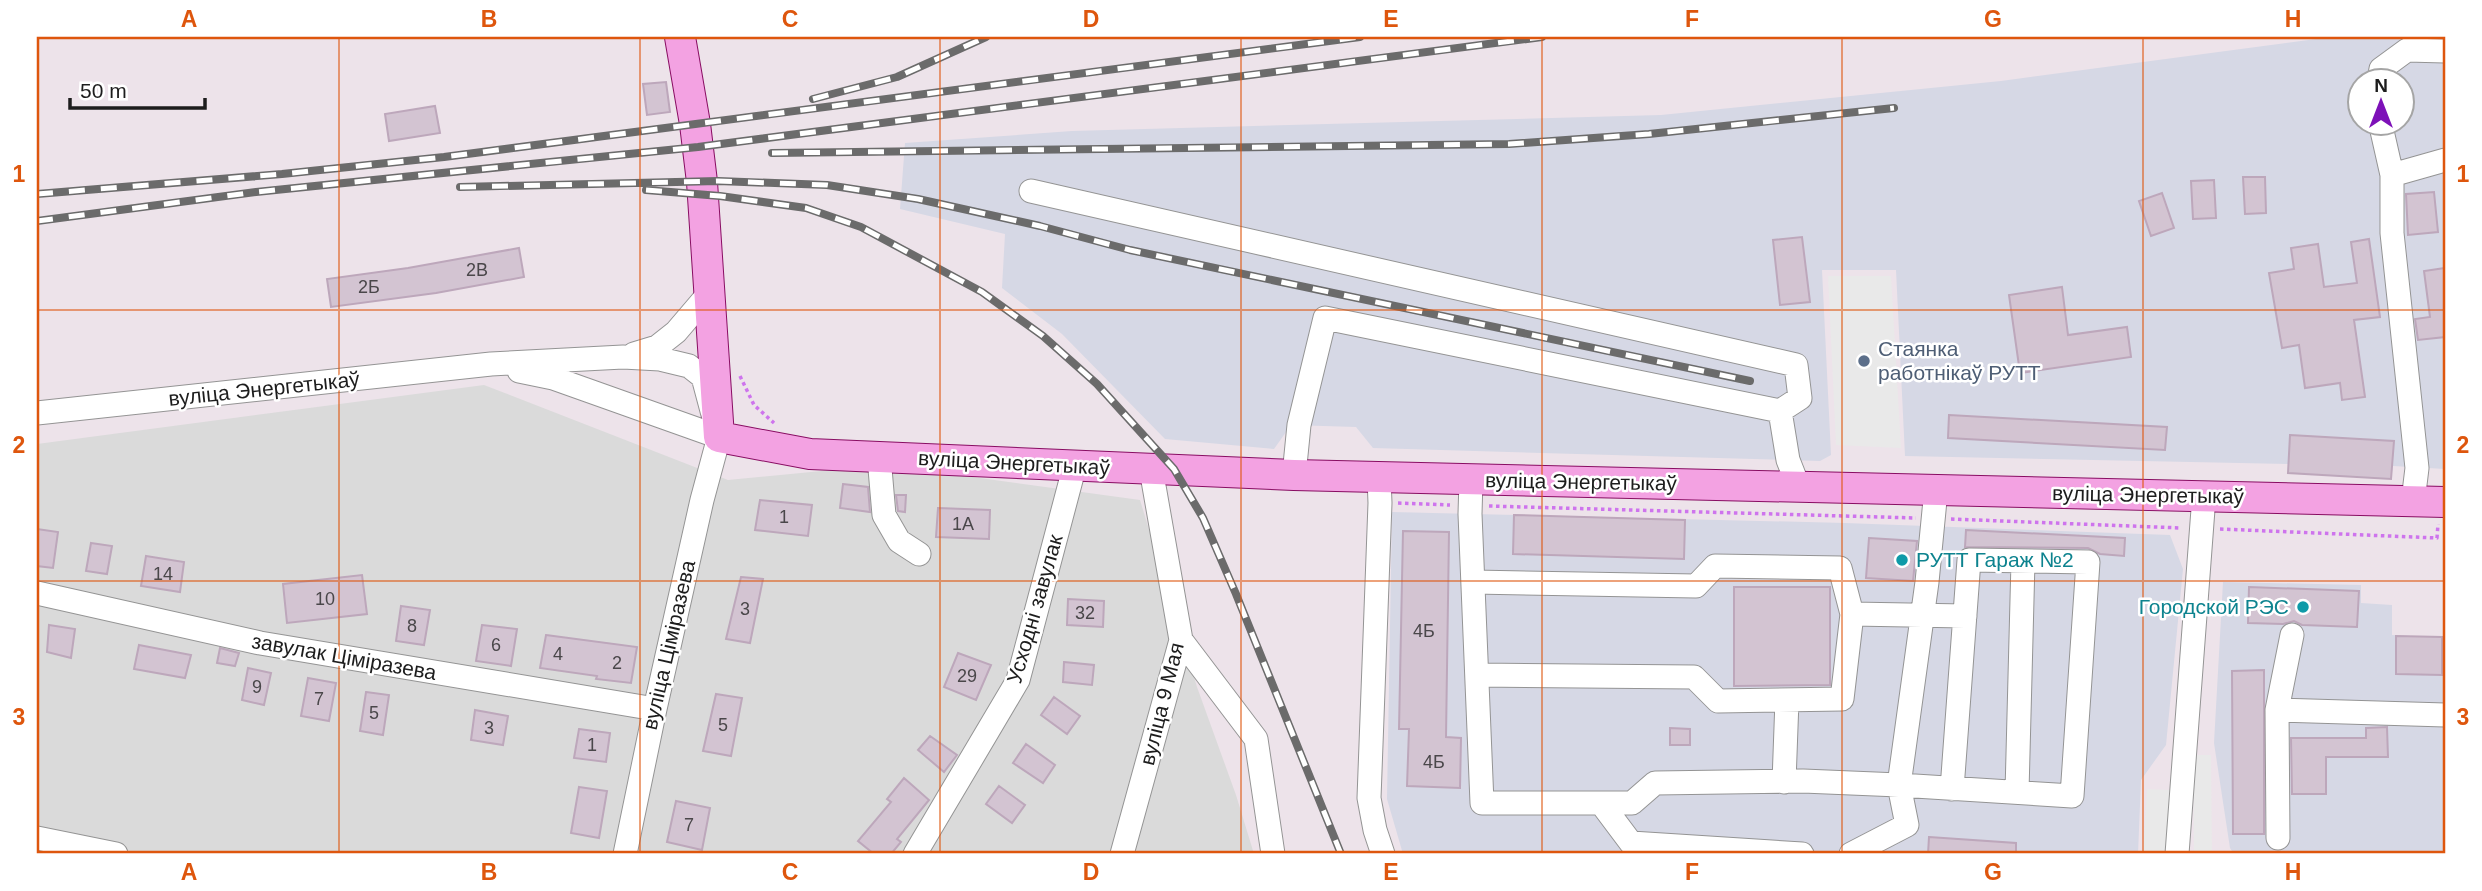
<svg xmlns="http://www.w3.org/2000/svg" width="2482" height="891" viewBox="0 0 2482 891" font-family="Helvetica,sans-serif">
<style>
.residential{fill:#dadada}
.industrial{fill:#d6d8e5;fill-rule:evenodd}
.parking{fill:#e9e9e9}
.building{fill:#d3c4d2;stroke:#bda7bb;stroke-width:2}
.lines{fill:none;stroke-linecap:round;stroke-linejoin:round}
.minor-casing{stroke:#949494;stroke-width:25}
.major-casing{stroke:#880d62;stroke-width:32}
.path{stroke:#ce74ed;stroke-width:3.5;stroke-dasharray:3.5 3.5;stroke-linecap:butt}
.minor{stroke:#fff;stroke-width:23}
.major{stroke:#f3a2e2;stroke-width:30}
.rail-casing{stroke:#6b6b6b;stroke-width:8}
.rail{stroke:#fff;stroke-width:5;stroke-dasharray:16;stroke-linecap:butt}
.grid{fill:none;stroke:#de560d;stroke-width:2;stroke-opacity:0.55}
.service-dot{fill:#5c6f8a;stroke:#fff;stroke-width:2.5}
.culture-dot{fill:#0f9aa8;stroke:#fff;stroke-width:2.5}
.labels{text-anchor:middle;stroke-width:5;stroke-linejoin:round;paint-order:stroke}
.number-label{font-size:18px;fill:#4a474a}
.service-label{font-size:21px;fill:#4e5e75;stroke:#fff;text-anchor:start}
.street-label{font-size:21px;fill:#1d1d1d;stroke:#fff}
.culture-label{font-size:21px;fill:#0d838f;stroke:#fff;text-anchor:start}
.neatline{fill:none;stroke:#de560d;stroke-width:2.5}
.grid-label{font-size:23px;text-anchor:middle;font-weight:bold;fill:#de560d}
</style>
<rect width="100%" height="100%" fill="#ede3ea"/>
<path class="residential" d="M484 385 728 480 884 465 1140 500 1197 687 1236 795 1254 854H37V444Z"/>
<path class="industrial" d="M2331 37H2445V469L2393 466 2391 479 2288 473V464L1905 456 1896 270H1822L1831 455 1820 461 1373 448 1356 427 1291 425 1274 449 1165 439 1062 334 1002 288 1005 234 900 209 905 143 1072 131 1661 115 2001 81ZM2360 80H2402V122H2360Z
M1392 512 1845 523 2170 535 2183 569 2166 745 2141 780 2138 854H1403L1387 799Z
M2223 582 2361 585V603L2392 605V635L2445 638V854H2234L2230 848 2214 743Z"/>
<path class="parking" d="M1828 276H1891L1901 448 1836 445Z
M2193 755H2211L2212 854H2194Z
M2147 789 2170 790 2166 854H2143Z"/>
<path class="building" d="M666 82 670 112 647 115 643 84Z
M435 106 440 133 389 141 385 114Z
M2243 177H2265L2266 213 2245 214Z
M2214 180 2216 218 2193 219 2191 181Z
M2434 192 2438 232 2408 235 2406 194Z
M2162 193 2174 228 2151 236 2139 201Z
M1802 237 1810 302 1780 305 1773 240Z
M2369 239 2380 317 2354 320 2365 397 2342 400 2340 383 2305 388 2299 345 2282 348 2269 273 2294 269 2291 248 2318 244 2324 287 2357 283 2351 242Z
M519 248 524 277 436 293 331 307 327 279 408 268Z
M2445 268V337L2418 340 2415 319 2430 317 2424 271Z
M2062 287 2068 335 2127 327 2131 357 2020 373 2009 295Z
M1949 415 2167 427 2165 450 1948 438Z
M2290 435 2394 441 2391 479 2288 473Z
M843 484 868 487 870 512 840 508Z
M896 495H906L905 512 898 511Z
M760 500 812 505 808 536 755 530Z
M938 508 990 510 989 539 936 537Z
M1514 515 1685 520 1684 559 1513 554Z
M37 529 58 532 53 568 37 566Z
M1966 530 2125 538 2124 556 2100 554 2088 548 1965 547Z
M1403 531 1449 532 1446 737 1461 738 1460 788 1407 786 1409 729H1399Z
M1869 538 1917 541 1913 581 1866 578Z
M91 543 112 546 107 574 86 571Z
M146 556 184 562 180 592 141 586Z
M362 575 367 614 287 623 283 584Z
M741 577 763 579 750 643 726 639Z
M1734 587H1830V685L1734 686Z
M2249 587 2359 591 2357 627 2302 625 2294 621 2283 624 2248 623Z
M1068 599 1104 601 1103 627 1067 625Z
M401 606 430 610 424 645 396 641Z
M49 625 75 629 71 658 47 652Z
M482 625 517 629 511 666 476 661Z
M546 635 637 647 631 683 596 679 597 676 540 668Z
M2396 636 2442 637V675L2396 674Z
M139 645 191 655 185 678 134 669Z
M220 648 239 653 235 666 217 663Z
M958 653 991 665 976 700 944 687Z
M1064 662 1094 665 1092 685 1063 682Z
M248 668 271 673 264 705 242 700Z
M2264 670V834H2233L2232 671Z
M308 678 336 683 329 721 301 716Z
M366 692 389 695 383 735 360 731Z
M716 694 742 698 731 756 703 751Z
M1054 697 1080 716 1067 734 1041 715Z
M475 710 508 716 503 745 471 740Z
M2387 727 2388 757H2326V794H2292L2291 738H2366V728Z
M1670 728 1690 729V745H1670Z
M579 729 610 733 606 762 574 758Z
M930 736 957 755 944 772 918 750Z
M1026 744 1055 765 1043 783 1013 763Z
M904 778 929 800 897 839 901 842 891 854H874L858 841 891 802 887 799Z
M999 786 1025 805 1012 823 986 804Z
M579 787 607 791 599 838 571 833Z
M676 801 710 808 702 850 667 842Z
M1929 837 2016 843V854H1928Z"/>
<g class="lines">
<defs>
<path id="minor" d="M2379 80 2381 69 2407 50 2445 51
M2380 122 2392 175V233L2417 468 2413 501
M2392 175 2445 160
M1031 191 1796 365 1800 398 1780 411
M634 354 657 347 676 332 711 291
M519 371 553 378 719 437
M37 413 491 364 623 357 660 359 689 366 703 377 719 437 702 500 655 709 625 854
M879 457 884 515 899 541 919 554
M1294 475 1299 425 1325 318 1780 411 1788 460 1799 488
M1379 478 1380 503 1369 798 1375 830 1383 854
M1471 480 1470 514 1482 803H1632L1655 783 1803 781 1899 785 1927 582 1936 490
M1473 582 1696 586 1715 566 1840 568 1852 614 1965 616
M37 593 260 643 655 709
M1181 640 1256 739 1273 854
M1477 675 1694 677 1718 701 1842 699 1852 614
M2277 710 2292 635
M1784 782 1787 700
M2017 792 2023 561
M1601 803 1631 843 1802 854
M37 838 116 854
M2278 838 2277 710 2445 715
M915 854 1018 680 1075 465
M1122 854 1181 640 1151 469
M1851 854 1907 825 1899 785 2072 796 2088 562 1969 560 1952 789
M2177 854 2204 496"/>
<path id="major" d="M680 37 695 124 702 182 719 437 810 454 1294 475 2445 502"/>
</defs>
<use href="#minor" class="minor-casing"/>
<use href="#major" class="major-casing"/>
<path class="path" d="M740 376 754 405 774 423
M1398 503 1450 505
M1489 506 1916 518
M1951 519 2181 528
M2220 529 2437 538 2438 524"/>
<use href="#minor" class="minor"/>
<use href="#major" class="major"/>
<defs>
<path id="rail" d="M813 99 897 77 986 37
M772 153 1509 144 1649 134 1894 108
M460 187 718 181 827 185 918 199 1040 226 1130 250 1750 381
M646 190 720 196 806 208 861 227 982 292 1043 336 1097 384 1174 469 1203 518 1236 594 1341 854
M37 194 282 174 444 157 1360 37
M37 221 256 192 698 147 1542 37"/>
</defs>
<use href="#rail" class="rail-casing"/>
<use href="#rail" class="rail"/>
</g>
<path class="grid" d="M339 37V854M640 37V854M940 37V854M1241 37V854M1542 37V854M1842 37V854M2143 37V854M37 310H2445M37 581H2445"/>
<circle class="service-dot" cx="1864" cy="361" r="7"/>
<g class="culture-dot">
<circle cx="1902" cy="560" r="7"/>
<circle cx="2303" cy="607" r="7"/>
</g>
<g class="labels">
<g class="number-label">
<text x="477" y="276">2В</text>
<text x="369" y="293">2Б</text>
<text x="784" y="523">1</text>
<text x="963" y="530">1А</text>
<text x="163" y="580">14</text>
<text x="325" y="605">10</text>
<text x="745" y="615">3</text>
<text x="1085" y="619">32</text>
<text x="412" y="632">8</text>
<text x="1424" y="637">4Б</text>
<text x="496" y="651">6</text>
<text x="558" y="660">4</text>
<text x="617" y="669">2</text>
<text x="967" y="682">29</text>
<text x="257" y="693">9</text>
<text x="319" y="705">7</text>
<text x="374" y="719">5</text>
<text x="723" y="731">5</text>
<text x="489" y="734">3</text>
<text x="592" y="751">1</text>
<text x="1434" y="768">4Б</text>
<text x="689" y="831">7</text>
</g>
<g class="service-label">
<text x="1878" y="356">Стаянка<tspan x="1878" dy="24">работнікаў РУТТ</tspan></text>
</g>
<g class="street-label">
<text transform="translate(264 389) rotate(-6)" y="7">вуліца Энергетыкаў</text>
<text transform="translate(1014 463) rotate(3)" y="7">вуліца Энергетыкаў</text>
<text transform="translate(1581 482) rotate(1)" y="7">вуліца Энергетыкаў</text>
<text transform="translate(2148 495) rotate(1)" y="7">вуліца Энергетыкаў</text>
<text transform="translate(1035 609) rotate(-74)" y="7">Усходні завулак</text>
<text transform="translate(669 645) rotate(-77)" y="7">вуліца Ціміразева</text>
<text transform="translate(344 657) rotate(10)" y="7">завулак Ціміразева</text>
<text transform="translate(1162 704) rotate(-76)" y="7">вуліца 9 Мая</text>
</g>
<g class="culture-label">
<text x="1916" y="567">РУТТ Гараж №2</text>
<text x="2289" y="614" text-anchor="end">Городской РЭС</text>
</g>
</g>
<rect width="2482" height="891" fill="none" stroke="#ffffff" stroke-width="77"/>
<g transform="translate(2381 102)"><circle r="33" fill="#ffffff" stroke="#a5a5a5" stroke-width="2"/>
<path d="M0-5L12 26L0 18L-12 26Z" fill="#7d11b8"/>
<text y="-10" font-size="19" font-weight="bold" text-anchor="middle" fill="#1d1d1d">N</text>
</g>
<path d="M70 98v10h135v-10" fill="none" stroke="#1d1d1d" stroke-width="3.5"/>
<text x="80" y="98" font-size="21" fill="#1d1d1d" stroke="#ffffff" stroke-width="5" paint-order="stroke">50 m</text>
<rect x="38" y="38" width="2406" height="814" class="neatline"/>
<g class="grid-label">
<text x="189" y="27">A</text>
<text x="489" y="27">B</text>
<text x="790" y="27">C</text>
<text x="1091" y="27">D</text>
<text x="1391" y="27">E</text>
<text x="1692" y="27">F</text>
<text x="1993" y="27">G</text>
<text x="2293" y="27">H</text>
<text x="19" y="182">1</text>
<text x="2463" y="182">1</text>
<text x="19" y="453">2</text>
<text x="2463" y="453">2</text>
<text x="19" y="725">3</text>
<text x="2463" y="725">3</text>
<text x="189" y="880">A</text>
<text x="489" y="880">B</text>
<text x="790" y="880">C</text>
<text x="1091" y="880">D</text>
<text x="1391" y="880">E</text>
<text x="1692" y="880">F</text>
<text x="1993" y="880">G</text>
<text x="2293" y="880">H</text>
</g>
</svg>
